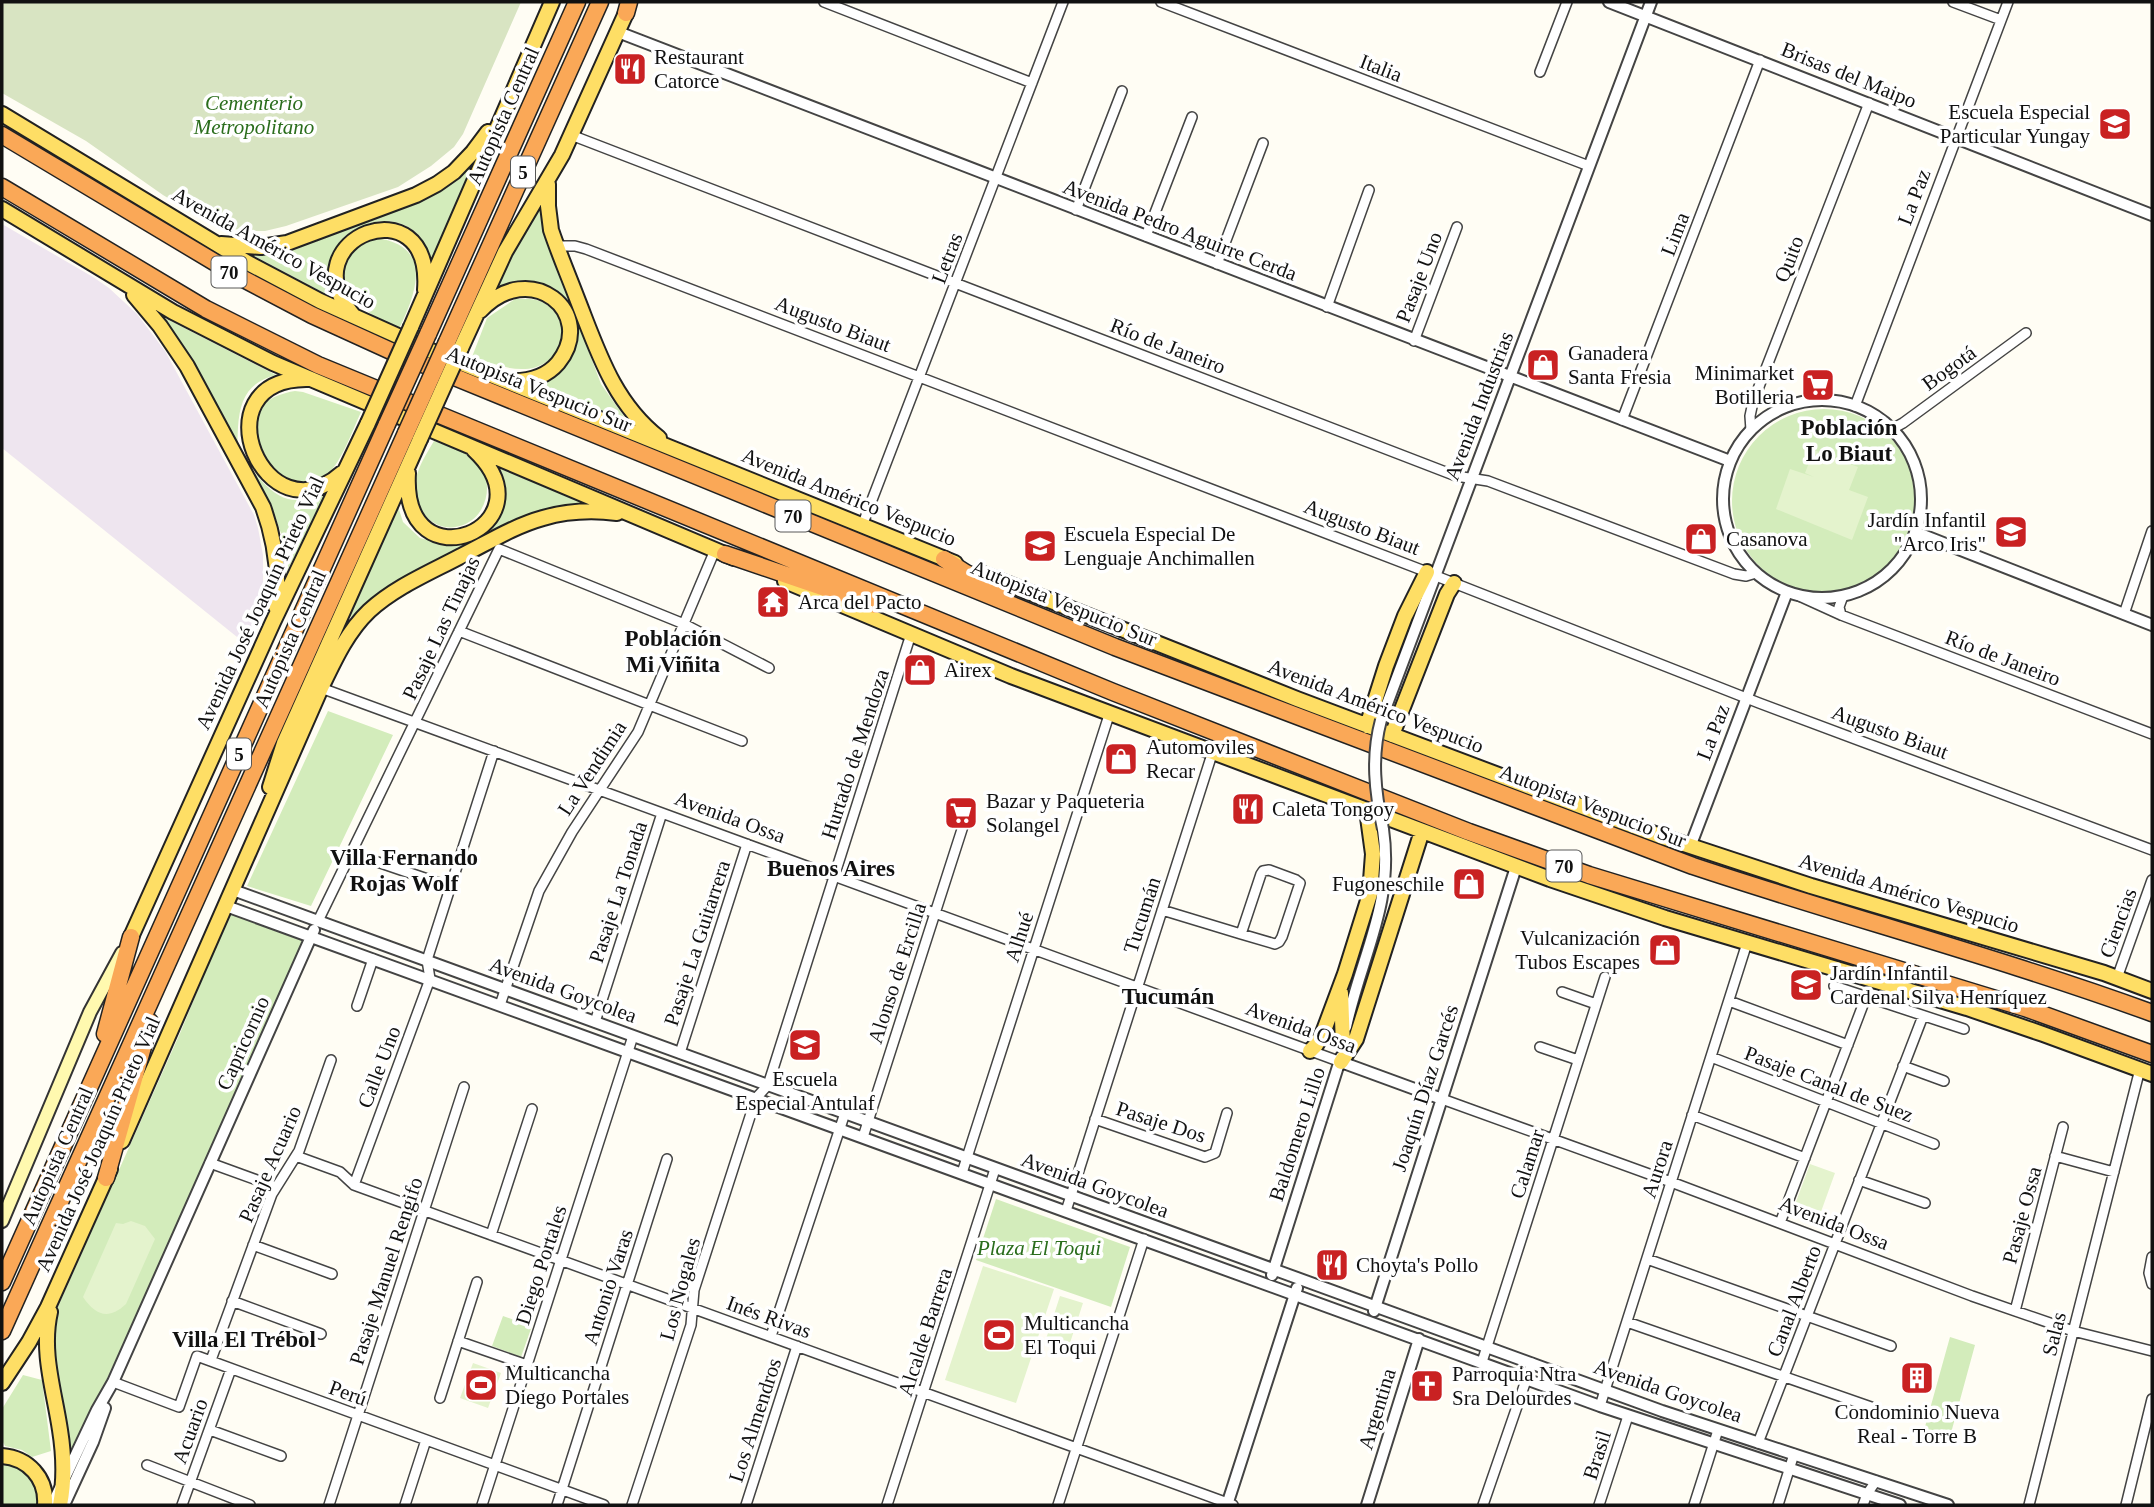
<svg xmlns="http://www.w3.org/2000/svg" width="2154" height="1507" viewBox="0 0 2154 1507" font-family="'Times New Roman',serif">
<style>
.industrial{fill:#eee5ef}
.green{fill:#d3ecbb}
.cemetery{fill:#d8e4c2}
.pitch{fill:#e4f3cd}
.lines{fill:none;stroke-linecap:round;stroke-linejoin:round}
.minor-casing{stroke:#444;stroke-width:12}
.tertiary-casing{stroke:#444;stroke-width:14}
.secondary-casing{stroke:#333;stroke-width:16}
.primary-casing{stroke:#222;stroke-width:18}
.motorway-casing{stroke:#222;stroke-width:19}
.minor{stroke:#fff;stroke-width:9}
.tertiary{stroke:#fff;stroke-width:10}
.secondary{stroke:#fff9af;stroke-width:12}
.primary{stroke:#fede65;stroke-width:14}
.motorway{stroke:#faa857;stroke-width:16}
.tertiary-bridge-casing{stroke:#444;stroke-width:14;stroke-linecap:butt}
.primary-bridge-casing{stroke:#222;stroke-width:18;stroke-linecap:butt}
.motorway-bridge-casing{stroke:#222;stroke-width:19;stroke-linecap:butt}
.tertiary-bridge{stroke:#fff;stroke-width:10}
.primary-bridge{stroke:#fede65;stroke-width:14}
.motorway-bridge{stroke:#faa857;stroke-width:16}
.labels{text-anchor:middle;stroke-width:7;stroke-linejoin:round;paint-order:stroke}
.shield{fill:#fff;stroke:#585858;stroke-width:2}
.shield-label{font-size:19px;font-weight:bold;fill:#111}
.poi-label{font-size:21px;fill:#111;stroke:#fff;text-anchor:start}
.street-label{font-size:21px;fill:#111;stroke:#fff}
.park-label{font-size:21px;font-style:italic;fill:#2a6d1c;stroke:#fff}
.neighbourhood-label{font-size:23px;font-weight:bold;fill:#111;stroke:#fff}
</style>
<rect width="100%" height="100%" fill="#fffdf4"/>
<path class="industrial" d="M2 224 93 277 109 288 137 314 165 351 254 515 258 528 263 555V582L258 614 247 645 2 448Z"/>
<path class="green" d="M474 165 430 267C425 192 320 218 329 281 330 288 336 295 339 301L250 254 308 242 439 191Z
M541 201 547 240 601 384 628 422 539 385C561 376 568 364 574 341L545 287C528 282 516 282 500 287L496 285V279Z
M376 238C435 246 416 294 398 331 370 318 320 278 355 246 360 241 370 240 376 238Z
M515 299C524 299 535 298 542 302 578 320 563 367 525 369 507 370 489 362 472 357L487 318Z
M163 317 276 375C248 382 240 399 238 427 238 432 237 438 238 443 245 463 267 494 288 499 303 503 316 495 329 488L283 579 282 536 270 503 185 350Z
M295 391 303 392 361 412C353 429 340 467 324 477 310 486 285 484 274 472 270 467 267 458 264 453 246 419 258 397 295 391Z
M1732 501a92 92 0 1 1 184 0a92 92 0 1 1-184 0Z
M434 441C448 446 465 451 477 462 495 480 488 516 463 525 434 536 411 508 416 480 418 466 427 453 434 441Z
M493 464 589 504 554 508 357 619 344 614 396 500 403 522 420 538 443 544 473 540 494 525 502 503 504 485Z
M328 711 393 735 311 906 247 886Z
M234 912 301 938 302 946 235 1092 205 1165 68 1464 51 1348 52 1320 181 1031 227 919Z
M996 1199 1130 1247 1111 1307 976 1260Z
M503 1316 532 1326 521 1357 492 1346Z
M1950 1337 1975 1345 1948 1444 1923 1434Z
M23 1375 42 1380 51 1451 32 1457 22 1450 5 1446 2 1440V1409Z
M2 1461 29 1470 45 1505H2Z"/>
<path class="cemetery" d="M2 2H521L463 134 454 147 431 166 398 187 286 226 265 231H247L214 226 163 195 86 141 2 93Z"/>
<path class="pitch" d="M1814 450 1858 467 1849 490 1868 497 1852 540 1776 509 1790 469 1814 477 1805 473Z
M1810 1164 1835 1173 1818 1220 1793 1210Z
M131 1221 145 1226 155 1239 126 1304C109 1320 96 1316 83 1297L116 1223 123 1224Z
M983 1266 1054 1289 1016 1403 945 1380Z
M1060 1296 1083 1303 1069 1346 1046 1339Z
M473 1363 501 1373 488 1408 460 1398Z"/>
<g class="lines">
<defs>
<path id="minor" d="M824 2 1032 83
M1161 2 1589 166
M1953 2 2001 20
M1540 72 1567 2
M571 135 1456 476 1488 481 1734 574 1746 576 1756 573
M1076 210 1122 91
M1146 236 1192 117
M557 246H575L586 249 1427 572
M1217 264 1263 143
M1327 307 1369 190
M1414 341 1457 227
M1855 406 2008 2
M1622 420 1760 60
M1892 429 1903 423 2026 333
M1751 430 1750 416 1753 402 1869 103
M862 526 1063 2
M1436 576 1759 703 2152 850
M1797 595 1841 615 2152 734
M2124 614 2152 531
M1841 615 1839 607 1843 596
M459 631 742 741
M321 688 1341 1062
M351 853 451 887
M1269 870 1296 880 1300 883 1282 937 1279 942 1275 944 1241 934 1261 874 1263 871Z
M1162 910 1241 934
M318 921 499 549 684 624 769 668
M2117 978 2152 880
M1834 986 1964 1029
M1562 992 1596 1004
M1729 1001 1848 1045
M500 1005 539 891 572 832 638 732 715 550
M357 1006 373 959
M595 1022 662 813
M1540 1047 1578 1060
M680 1053 747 844
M1711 1057 1934 1144
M1903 1066 1944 1081
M1442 1099 1671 1182 1972 1296 2073 1331 2152 1351
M1692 1115 1805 1158
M1095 1119 1205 1157 1215 1153 1227 1113
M863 1137 965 820
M296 1156 340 1172 354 1185 1233 1505
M2055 1156 2114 1172
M210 1163 276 1187
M962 1173 1110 712
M1859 1180 1925 1203
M354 1185 430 979 427 960 494 751
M1066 1211 1213 751
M1780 1223 1866 997
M491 1235 532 1109
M253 1245 332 1274
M2152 1257 2149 1273 2152 1284
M1647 1259 1891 1346
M232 1301 321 1334
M2015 1311 2063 1127
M1627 1322 1871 1407
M771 1336 845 1113
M458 1341 527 1365
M211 1360 272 1194 299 1151 331 1060
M1482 1362 1605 977
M113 1382 179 1407 197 1356 604 1505
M440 1398 477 1282
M1600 1406 1747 943
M210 1430 281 1456
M1758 1443 1923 1016
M147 1465 250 1505
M182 1505 231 1369
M329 1505 464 1087
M405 1505 426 1440
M482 1505 633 1036
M557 1505 667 1159
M632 1505 691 1325 694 1290 756 1098 768 1085 911 634
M746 1505 797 1346
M887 1505 995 1169
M1058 1505 1144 1239
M1483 1505 1532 1363
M1599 1505 1628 1416
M1694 1505 1718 1430
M1778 1505 1794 1454
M1863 1505 1867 1494 1876 1481
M2029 1505 2140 1069
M2126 1505 2152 1399"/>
<path id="tertiary" d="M1609 2 2152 215
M618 32 1730 461
M1723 499a99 99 0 1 1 198 0a99 99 0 1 1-198 0Z
M1915 532 2152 625
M1381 720 1651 2
M1690 847 1787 592
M233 890 1662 1411 1948 1505
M226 906 1600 1406 1900 1505
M1346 1027C1361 956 1394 905 1383 829
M1341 1062 1442 1099
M1272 1275 1341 1057
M1374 1311 1516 867
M52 1505 97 1410 113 1382 314 930
M64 1505 93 1442 105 1408
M1227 1505 1297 1288
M1367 1505 1419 1339"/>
<path id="secondary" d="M2 1221 90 1012 122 953"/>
<path id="primary" d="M2 114 248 263 320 301 429 350 955 563
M548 184V206L551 230C559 254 569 277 578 301 598 352 614 403 659 438
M2 209 173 312 273 363 734 558
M221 244 261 247 287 243 416 195 437 184 454 172 473 152 488 132
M134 295 160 326 187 366 263 507C275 540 280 572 276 607
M480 311C530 257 598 313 558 363 546 377 531 381 514 381
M353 315C287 238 433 182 425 290
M411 327 552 2
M461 348 505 252 562 155 626 13
M306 379C197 380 265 542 342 473
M408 473C401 590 555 526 474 450
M981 573 1297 699 1660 836 1811 886 2104 973 2152 991
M785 581 1011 676 1550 879 1665 918 1967 1008 2043 1034 2152 1074
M1367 726 1386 666 1405 616 1427 572
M1392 735 1447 594 1454 583
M270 787 284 743 420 439
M131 937 273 622 368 423
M1341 993 1343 1045
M1310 1051 1316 1045 1323 1033 1345 974 1370 894 1373 854 1367 810
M1341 1062 1356 1039 1422 831
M122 1141 321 688C334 661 347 632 369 611 395 587 429 573 461 556 487 543 514 526 543 518 567 511 593 510 617 513
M50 1312C41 1352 54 1390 60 1430 64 1455 65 1480 60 1505
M2 1383 29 1342 48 1307 110 1169
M2 1456C28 1458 47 1478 45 1505"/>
<path id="motorway" d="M626 13 629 2
M2 135 236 275 312 315 391 351 1115 647 1693 866C1846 917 2001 958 2152 1013
M2 187 206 309 318 365 1113 692 1469 832 1589 875 2025 1008 2152 1054
M428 334 577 2
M447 342 600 2
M725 554 875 605
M944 559 966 573 1000 590
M105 1034 131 937
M106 1178 150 1022
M2 1282 387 424
M2 1331 406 433"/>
</defs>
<use href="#minor" class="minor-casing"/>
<use href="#tertiary" class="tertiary-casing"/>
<use href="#secondary" class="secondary-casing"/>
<use href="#primary" class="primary-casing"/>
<use href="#motorway" class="motorway-casing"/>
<use href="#minor" class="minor"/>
<use href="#tertiary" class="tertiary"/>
<use href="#secondary" class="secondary"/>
<use href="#primary" class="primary"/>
<use href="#motorway" class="motorway"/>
<defs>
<path id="tertiary-bridge" d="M1381 720C1371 757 1375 792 1383 829"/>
<path id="primary-bridge" d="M368 423 411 327
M420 439 461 348"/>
<path id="motorway-bridge" d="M387 424 428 334
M406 433 447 342"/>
</defs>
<use href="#tertiary-bridge" class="tertiary-bridge-casing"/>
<use href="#primary-bridge" class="primary-bridge-casing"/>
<use href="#motorway-bridge" class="motorway-bridge-casing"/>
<use href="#tertiary-bridge" class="tertiary-bridge"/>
<use href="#primary-bridge" class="primary-bridge"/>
<use href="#motorway-bridge" class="motorway-bridge"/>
</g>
<defs>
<symbol id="restaurant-square" viewBox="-11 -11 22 22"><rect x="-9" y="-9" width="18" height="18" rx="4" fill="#c92122" stroke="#fff"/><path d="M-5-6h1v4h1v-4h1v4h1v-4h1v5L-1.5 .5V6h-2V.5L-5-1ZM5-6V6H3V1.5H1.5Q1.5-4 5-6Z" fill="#fff"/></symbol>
<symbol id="school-square" viewBox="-11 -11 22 22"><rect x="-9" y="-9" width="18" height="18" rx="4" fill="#c92122" stroke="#fff"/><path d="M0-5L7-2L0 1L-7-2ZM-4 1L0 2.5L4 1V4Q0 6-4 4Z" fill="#fff"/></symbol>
<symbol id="shop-square" viewBox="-11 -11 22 22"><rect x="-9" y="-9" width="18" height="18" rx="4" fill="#c92122" stroke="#fff"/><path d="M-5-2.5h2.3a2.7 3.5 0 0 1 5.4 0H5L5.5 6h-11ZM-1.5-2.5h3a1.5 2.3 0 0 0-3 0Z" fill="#fff"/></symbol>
<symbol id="supermarket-square" viewBox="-11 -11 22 22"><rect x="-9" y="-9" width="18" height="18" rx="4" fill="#c92122" stroke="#fff"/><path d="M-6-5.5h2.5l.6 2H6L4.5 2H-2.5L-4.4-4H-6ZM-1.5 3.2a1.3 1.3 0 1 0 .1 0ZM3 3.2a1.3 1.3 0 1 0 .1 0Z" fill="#fff"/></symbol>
<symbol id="temple-square" viewBox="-11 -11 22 22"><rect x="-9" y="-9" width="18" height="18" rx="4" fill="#c92122" stroke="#fff"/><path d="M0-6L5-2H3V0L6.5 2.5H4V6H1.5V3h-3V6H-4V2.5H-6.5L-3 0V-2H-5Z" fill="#fff"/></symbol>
<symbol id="stadium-square" viewBox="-11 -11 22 22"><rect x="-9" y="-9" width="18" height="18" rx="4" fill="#c92122" stroke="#fff"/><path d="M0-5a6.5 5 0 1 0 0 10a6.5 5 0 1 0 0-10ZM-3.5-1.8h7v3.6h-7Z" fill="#fff"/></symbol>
<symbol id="building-square" viewBox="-11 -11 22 22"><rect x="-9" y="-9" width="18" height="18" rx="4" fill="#c92122" stroke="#fff"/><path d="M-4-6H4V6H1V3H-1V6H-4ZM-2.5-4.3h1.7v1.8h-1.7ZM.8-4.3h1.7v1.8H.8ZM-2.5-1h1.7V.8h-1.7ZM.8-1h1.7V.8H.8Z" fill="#fff"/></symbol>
<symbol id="church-square" viewBox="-11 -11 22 22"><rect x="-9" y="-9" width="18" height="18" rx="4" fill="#c92122" stroke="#fff"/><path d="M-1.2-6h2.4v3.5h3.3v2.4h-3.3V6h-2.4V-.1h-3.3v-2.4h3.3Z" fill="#fff"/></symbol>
</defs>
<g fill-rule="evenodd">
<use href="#restaurant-square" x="611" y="50" width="38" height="38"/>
<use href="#school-square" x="2096" y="105" width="38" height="38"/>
<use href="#shop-square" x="1524" y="346" width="38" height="38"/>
<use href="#supermarket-square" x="1799" y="366" width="38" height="38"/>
<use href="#school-square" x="1992" y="513" width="38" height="38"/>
<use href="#shop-square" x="1682" y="520" width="38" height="38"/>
<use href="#school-square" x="1021" y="527" width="38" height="38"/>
<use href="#temple-square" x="754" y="583" width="38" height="38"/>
<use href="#shop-square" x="901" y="651" width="38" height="38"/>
<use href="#shop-square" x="1102" y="740" width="38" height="38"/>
<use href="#restaurant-square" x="1229" y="790" width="38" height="38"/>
<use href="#supermarket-square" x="942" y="794" width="38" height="38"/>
<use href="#shop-square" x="1450" y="865" width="38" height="38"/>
<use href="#shop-square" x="1646" y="931" width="38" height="38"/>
<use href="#school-square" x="1787" y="966" width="38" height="38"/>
<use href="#school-square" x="786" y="1026" width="38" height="38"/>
<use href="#restaurant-square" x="1313" y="1246" width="38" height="38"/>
<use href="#stadium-square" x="980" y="1316" width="38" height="38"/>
<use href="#building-square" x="1898" y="1359" width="38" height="38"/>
<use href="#stadium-square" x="462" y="1366" width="38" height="38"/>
<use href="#church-square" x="1408" y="1367" width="38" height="38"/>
</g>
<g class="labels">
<g class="shield">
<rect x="511" y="156.5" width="24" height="31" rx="5"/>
<rect x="211.5" y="256.5" width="35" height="31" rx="5"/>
<rect x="775.5" y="500.5" width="35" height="31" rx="5"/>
<rect x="227" y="738.5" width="24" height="31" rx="5"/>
<rect x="1546.5" y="850.5" width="35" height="31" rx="5"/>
</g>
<g class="shield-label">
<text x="523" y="179">5</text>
<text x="229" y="279">70</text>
<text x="793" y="523">70</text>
<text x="239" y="761">5</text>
<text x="1564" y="873">70</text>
</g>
<g class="poi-label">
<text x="654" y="64">Restaurant<tspan x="654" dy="24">Catorce</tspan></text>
<text x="2090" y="119" text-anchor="end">Escuela Especial<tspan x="2090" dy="24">Particular Yungay</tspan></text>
<text x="1568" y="360">Ganadera<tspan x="1568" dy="24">Santa Fresia</tspan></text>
<text x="1794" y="380" text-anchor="end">Minimarket<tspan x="1794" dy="24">Botilleria</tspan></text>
<text x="1986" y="527" text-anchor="end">Jardín Infantil<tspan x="1986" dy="24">"Arco Iris"</tspan></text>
<text x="1064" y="541">Escuela Especial De<tspan x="1064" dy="24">Lenguaje Anchimallen</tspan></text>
<text x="1726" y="546">Casanova</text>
<text x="798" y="609">Arca del Pacto</text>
<text x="944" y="677">Airex</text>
<text x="1146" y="754">Automoviles<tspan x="1146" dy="24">Recar</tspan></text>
<text x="986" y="808">Bazar y Paqueteria<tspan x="986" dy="24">Solangel</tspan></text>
<text x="1272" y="816">Caleta Tongoy</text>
<text x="1444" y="891" text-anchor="end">Fugoneschile</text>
<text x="1640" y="945" text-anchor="end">Vulcanización<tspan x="1640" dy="24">Tubos Escapes</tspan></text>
<text x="1830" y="980">Jardín Infantil<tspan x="1830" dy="24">Cardenal Silva Henríquez</tspan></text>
<text x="805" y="1086" text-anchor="middle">Escuela<tspan x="805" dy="24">Especial Antulaf</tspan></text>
<text x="1356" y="1272">Choyta's Pollo</text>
<text x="1024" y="1330">Multicancha<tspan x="1024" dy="24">El Toqui</tspan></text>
<text x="505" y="1380">Multicancha<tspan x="505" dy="24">Diego Portales</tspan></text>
<text x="1452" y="1381">Parroquia Ntra<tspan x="1452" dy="24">Sra Delourdes</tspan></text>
<text x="1917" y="1419" text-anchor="middle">Condominio Nueva<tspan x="1917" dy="24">Real - Torre B</tspan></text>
</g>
<g class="street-label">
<text transform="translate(1381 68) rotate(21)" y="7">Italia</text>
<text transform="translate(1849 75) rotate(22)" y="7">Brisas del Maipo</text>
<text transform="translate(503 116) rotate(-66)" y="7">Autopista Central</text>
<text transform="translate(1914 197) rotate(-69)" y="7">La Paz</text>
<text transform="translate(1180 230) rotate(21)" y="7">Avenida Pedro Aguirre Cerda</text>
<text transform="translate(1675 234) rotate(-69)" y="7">Lima</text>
<text transform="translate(274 248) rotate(29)" y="7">Avenida Américo Vespucio</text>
<text transform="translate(947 258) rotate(-69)" y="7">Letras</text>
<text transform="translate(1789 259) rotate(-69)" y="7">Quito</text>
<text transform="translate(1419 277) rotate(-69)" y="7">Pasaje Uno</text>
<text transform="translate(833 324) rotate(21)" y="7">Augusto Biaut</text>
<text transform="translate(1168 346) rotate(21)" y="7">Río de Janeiro</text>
<text transform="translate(1949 368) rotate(-36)" y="7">Bogotá</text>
<text transform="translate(539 389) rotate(22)" y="7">Autopista Vespucio Sur</text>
<text transform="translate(1479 406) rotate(-69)" y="7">Avenida Industrias</text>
<text transform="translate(849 497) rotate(22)" y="7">Avenida Américo Vespucio</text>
<text transform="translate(1362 527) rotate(21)" y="7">Augusto Biaut</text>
<text transform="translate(260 603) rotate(-65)" y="7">Avenida José Joaquín Prieto Vial</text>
<text transform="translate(1064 603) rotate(22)" y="7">Autopista Vespucio Sur</text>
<text transform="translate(441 628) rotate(-65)" y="7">Pasaje Las Tinajas</text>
<text transform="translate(290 639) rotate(-66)" y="7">Autopista Central</text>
<text transform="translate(2003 658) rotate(21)" y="7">Río de Janeiro</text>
<text transform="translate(1376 706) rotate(21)" y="7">Avenida Américo Vespucio</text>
<text transform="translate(1713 732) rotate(-69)" y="7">La Paz</text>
<text transform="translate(1890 732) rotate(20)" y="7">Augusto Biaut</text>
<text transform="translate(855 754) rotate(-72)" y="7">Hurtado de Mendoza</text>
<text transform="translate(592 768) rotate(-57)" y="7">La Vendimia</text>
<text transform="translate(1593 806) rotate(21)" y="7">Autopista Vespucio Sur</text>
<text transform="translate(730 817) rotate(20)" y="7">Avenida Ossa</text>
<text transform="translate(618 892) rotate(-72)" y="7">Pasaje La Tonada</text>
<text transform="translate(1909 893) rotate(17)" y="7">Avenida Américo Vespucio</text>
<text transform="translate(1142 915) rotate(-72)" y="7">Tucumán</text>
<text transform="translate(2118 923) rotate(-70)" y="7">Ciencias</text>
<text transform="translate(1019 937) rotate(-72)" y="7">Alhué</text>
<text transform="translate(697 943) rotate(-72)" y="7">Pasaje La Guitarrera</text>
<text transform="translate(897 973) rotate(-72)" y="7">Alonso de Ercilla</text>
<text transform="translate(563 990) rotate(20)" y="7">Avenida Goycolea</text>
<text transform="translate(1301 1027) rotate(20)" y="7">Avenida Ossa</text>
<text transform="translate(243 1043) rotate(-66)" y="7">Capricornio</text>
<text transform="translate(379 1067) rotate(-69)" y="7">Calle Uno</text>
<text transform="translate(1829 1084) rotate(21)" y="7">Pasaje Canal de Suez</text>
<text transform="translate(1425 1088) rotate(-72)" y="7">Joaquín Díaz Garcés</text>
<text transform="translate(1161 1122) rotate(18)" y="7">Pasaje Dos</text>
<text transform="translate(1297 1134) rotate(-72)" y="7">Baldomero Lillo</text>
<text transform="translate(98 1144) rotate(-66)" y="7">Avenida José Joaquín Prieto Vial</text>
<text transform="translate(57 1156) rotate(-66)" y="7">Autopista Central</text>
<text transform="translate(270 1164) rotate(-66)" y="7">Pasaje Acuario</text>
<text transform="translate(1527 1164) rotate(-72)" y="7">Calamar</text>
<text transform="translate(1657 1169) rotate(-72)" y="7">Aurora</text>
<text transform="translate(1095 1185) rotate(20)" y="7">Avenida Goycolea</text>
<text transform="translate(2022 1215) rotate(-75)" y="7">Pasaje Ossa</text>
<text transform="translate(1834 1223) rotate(21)" y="7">Avenida Ossa</text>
<text transform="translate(541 1265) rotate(-72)" y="7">Diego Portales</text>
<text transform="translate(386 1271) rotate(-72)" y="7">Pasaje Manuel Rengifo</text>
<text transform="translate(608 1287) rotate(-72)" y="7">Antonio Varas</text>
<text transform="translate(680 1289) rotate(-75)" y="7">Los Nogales</text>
<text transform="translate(1794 1301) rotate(-69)" y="7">Canal Alberto</text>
<text transform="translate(769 1317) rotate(20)" y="7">Inés Rivas</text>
<text transform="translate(925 1332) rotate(-72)" y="7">Alcalde Barrera</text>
<text transform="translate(2054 1334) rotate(-76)" y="7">Salas</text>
<text transform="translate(1668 1391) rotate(19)" y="7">Avenida Goycolea</text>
<text transform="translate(348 1393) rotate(20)" y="7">Perú</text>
<text transform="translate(1377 1409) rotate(-73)" y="7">Argentina</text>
<text transform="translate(755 1420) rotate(-72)" y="7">Los Almendros</text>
<text transform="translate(190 1431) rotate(-70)" y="7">Acuario</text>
<text transform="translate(1597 1455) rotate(-72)" y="7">Brasil</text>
</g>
<g class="park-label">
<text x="254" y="110">Cementerio<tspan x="254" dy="24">Metropolitano</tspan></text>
<text x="1039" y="1255">Plaza El Toqui</text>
</g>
<g class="neighbourhood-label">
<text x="1849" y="435">Población<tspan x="1849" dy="26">Lo Biaut</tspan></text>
<text x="673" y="646">Población<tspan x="673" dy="26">Mi Viñita</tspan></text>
<text x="404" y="865">Villa Fernando<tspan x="404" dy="26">Rojas Wolf</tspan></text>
<text x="831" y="876">Buenos Aires</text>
<text x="1168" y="1004">Tucumán</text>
<text x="244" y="1347">Villa El Trébol</text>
</g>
</g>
<rect width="2154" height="1507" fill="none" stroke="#111111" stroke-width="7"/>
</svg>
